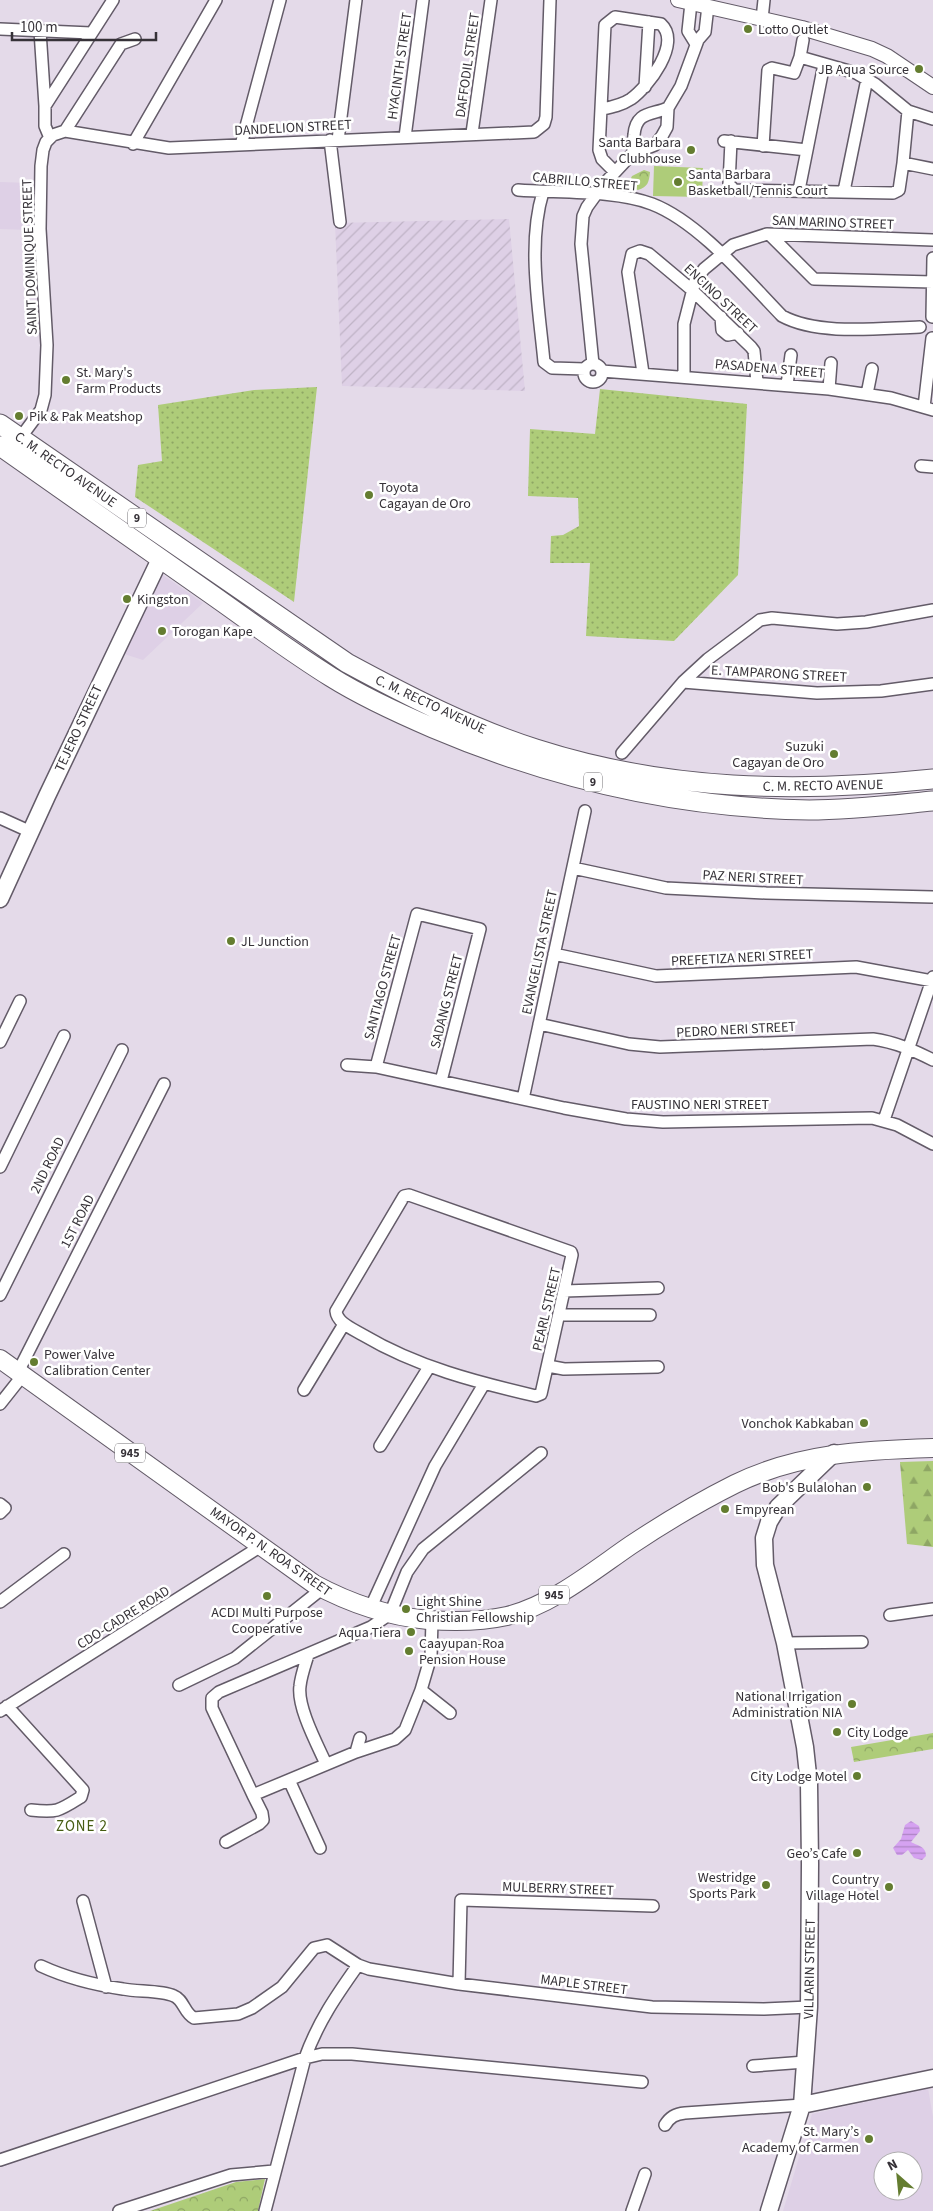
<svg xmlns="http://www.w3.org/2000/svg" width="933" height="2211" viewBox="0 0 933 2211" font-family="'Source Sans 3',sans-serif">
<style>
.built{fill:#ded0e6;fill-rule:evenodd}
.industrial{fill:url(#industrial-furrows)}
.grass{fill:url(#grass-dots)}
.forest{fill:url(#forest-firs)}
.park{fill:url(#park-crowns)}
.pitch{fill:#aecc79}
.water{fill:url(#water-rules)}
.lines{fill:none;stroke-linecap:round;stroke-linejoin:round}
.minor-casing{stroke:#635b68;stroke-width:14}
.tertiary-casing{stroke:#635b68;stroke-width:16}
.secondary-casing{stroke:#635b68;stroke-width:19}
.primary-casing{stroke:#635b68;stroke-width:20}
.trunk-casing{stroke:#635b68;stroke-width:21}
.minor{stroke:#fff;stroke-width:11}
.tertiary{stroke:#fff;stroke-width:14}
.secondary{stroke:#fff;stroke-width:16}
.primary{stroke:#fff;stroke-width:18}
.trunk{stroke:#fff;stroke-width:19}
.poi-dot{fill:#647d30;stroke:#fff;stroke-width:2}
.labels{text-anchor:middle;stroke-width:5;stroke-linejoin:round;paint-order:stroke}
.shield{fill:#fff;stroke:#727074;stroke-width:1}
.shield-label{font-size:12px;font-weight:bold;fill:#363238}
.poi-label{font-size:14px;fill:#363238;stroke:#fff;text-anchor:start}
.street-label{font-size:14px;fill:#363238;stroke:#fff}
.neighbourhood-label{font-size:15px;letter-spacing:1px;fill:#465c13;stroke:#fff}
</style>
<defs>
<pattern id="industrial-furrows" width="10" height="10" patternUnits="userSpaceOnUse" patternTransform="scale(1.25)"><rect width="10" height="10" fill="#ded0e6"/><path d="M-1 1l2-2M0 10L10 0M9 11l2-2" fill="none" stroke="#bfb3c6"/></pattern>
<pattern id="grass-dots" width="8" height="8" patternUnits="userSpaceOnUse" patternTransform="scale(1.25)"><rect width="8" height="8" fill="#aecc79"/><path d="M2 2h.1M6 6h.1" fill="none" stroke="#8ea664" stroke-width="1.8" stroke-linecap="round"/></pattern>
<pattern id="forest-firs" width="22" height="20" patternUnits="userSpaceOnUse" patternTransform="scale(1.25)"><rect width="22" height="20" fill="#aecc79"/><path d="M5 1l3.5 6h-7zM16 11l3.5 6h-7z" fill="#8ea664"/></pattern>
<pattern id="park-crowns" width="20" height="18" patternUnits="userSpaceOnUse" patternTransform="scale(1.25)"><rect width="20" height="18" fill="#aecc79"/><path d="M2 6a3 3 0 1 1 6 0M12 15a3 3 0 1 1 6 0" fill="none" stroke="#8ea664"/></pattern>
<pattern id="water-rules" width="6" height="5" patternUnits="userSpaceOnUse" patternTransform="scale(1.25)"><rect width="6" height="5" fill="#d5a2f1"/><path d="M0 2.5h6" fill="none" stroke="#ae85c4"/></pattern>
</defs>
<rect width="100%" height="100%" fill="#e4dae9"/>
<path class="built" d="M0 182 31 183 29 230 0 229Z
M160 573 203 603 143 660 121 653Z
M928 2088 933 2117V2211H783L812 2114ZM883 2161H913V2191H883Z"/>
<path class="industrial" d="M509 219 525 391 342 386 335 223Z"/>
<path class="grass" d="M317 387 294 602 135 497 138 465 162 461 158 405 254 390Z
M600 389 747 404 738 575 674 641 586 636 590 563H550L551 536 563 535 579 526 578 498 528 496 530 429 595 434Z"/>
<path class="forest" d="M933 1461V1547L907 1544 900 1462Z"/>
<path class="park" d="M644 170 650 172C649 182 648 187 638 190L632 188 629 182 632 176Z
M933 1733V1749L854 1762 851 1747Z
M265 2179 258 2211H150L236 2182Z"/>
<path class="pitch" d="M654 166 703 168 702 197 653 196Z"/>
<path class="water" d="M911 1821 919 1826 920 1831 911 1842C918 1846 926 1846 926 1856L922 1860 914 1858 908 1850 902 1855H897L893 1848 901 1839 905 1825Z"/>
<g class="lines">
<defs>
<path id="minor" d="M691 3 688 31 696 44
M762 19 764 0
M0 29 91 33
M40 31 45 106
M800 57 803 40
M645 87 649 22
M602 109C612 107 622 105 631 99 648 87 682 43 661 24L615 17 605 25 599 150 602 159 615 172
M65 131 121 44 135 39
M472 133 491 0
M405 137 423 0
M50 138 45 126V106L113 0
M330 140 340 222
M338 140 356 0
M724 141 807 150 824 64
M731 141 729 184 734 190 893 193 899 190 903 163 933 169
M133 144 216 0
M241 145 280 0
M763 146 768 70 772 68 794 73 800 57 856 73 875 84 908 111 933 119
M632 154C635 148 633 141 634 135 636 111 652 115 668 108
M903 163 908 111
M518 190C557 193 616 190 652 204 699 222 747 280 782 316 819 336 880 328 920 327
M799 190 807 150
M844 191 867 79
M543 192C527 244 539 308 544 362L552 368 585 369
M770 235 814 279 933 282
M721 317 722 330 728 335 738 333
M932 317 933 258
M593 364 581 244 583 216 587 207 603 185 632 154 655 145 662 136 667 127 668 108 681 86 698 40 705 32 708 6
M584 373a9 9 0 1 1 18 0a9 9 0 1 1-18 0Z
M602 371 829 389 891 398 933 410
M643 373 628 272 632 254 640 251 649 254 692 290 751 347 754 351 757 382
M684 376V324L695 281 704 269 733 245 767 234 933 240
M787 385 791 355
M829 389 831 363
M867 394 872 369
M924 407 932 338
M18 441 41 410 45 395 47 345 40 229 41 166 43 150 46 142 53 135 65 131 169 148 534 132 544 124 546 117 550 0
M921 466 933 467
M683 682 817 693 881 691 933 684
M622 753 683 682 708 659 760 620 772 618 837 624 866 622 933 610
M0 818 31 832
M573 868 666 888 766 893 933 897
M554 954 656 976 856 967 933 981
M539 1024 629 1044 660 1047 873 1039C895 1042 913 1050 933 1060
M0 1042 20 1001
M347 1065 376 1067 564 1108 626 1119 663 1122 872 1118 897 1125 933 1144
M376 1067 417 914 480 929 441 1081
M523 1099 585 811
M884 1120 933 977
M0 1167 64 1036
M409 1195 571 1252 572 1255 541 1394 536 1396C476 1382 417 1367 363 1335 353 1329 337 1323 336 1311L404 1196Z
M564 1291 658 1288
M0 1295 122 1050
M559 1315H650
M548 1366 564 1369 658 1367
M18 1372 164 1084
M304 1390 344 1324
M0 1404 23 1375
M380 1446 429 1367
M0 1504 5 1508 0 1513
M0 1602 64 1554
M370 1609 435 1466 484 1384
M890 1615 933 1609
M432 1620 431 1656 421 1690 405 1730 395 1739 356 1752 253 1795 212 1708V1698L219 1692 371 1627 390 1614 407 1572 423 1549 541 1453
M785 1643 862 1642
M308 1655C305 1665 301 1676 300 1686 297 1707 317 1744 326 1764
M179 1685 235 1658 323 1588
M421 1690 450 1713
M7 1706 83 1790 81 1797C59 1811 57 1813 31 1810
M0 1711 261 1546
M356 1752 360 1738
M289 1780 320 1848
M226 1842 259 1824 263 1820 262 1813 253 1795
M83 1901 106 1987
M41 1966C67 1978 95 1985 123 1989 138 1992 161 1990 174 1996 184 2000 184 2013 194 2018L238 2014 252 2008 282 1987 314 1948 327 1945 358 1965 369 1969 459 1984 652 2007 764 2009 809 2007
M459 1984 461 1900 653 1906
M753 2066 805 2062
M665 2125C670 2117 675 2114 685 2113L802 2105
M0 2160 305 2058 322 2054H352L642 2082
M119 2211 231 2175 274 2171
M265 2211 305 2058C318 2022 336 1996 358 1965
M632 2211 645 2174"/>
<path id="tertiary" d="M678 0 802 28 872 49 887 56 933 87"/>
<path id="secondary" d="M0 899 47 796 160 559
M802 2105 933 2078
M769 2211 802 2105 809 2007 810 1864 809 1784 805 1747 785 1643 765 1565 764 1538 769 1522 778 1507 834 1453"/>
<path id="primary" d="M0 1359 314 1584C351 1604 386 1616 428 1620 455 1622 480 1622 507 1616 552 1605 593 1571 631 1545 664 1523 699 1502 735 1484 798 1453 864 1450 933 1448"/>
<path id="trunk" d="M0 424 347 663C408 696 470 728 536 749 667 791 797 793 933 779
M0 446C69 494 138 543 208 592 248 620 289 651 331 677 363 697 398 713 433 728 553 779 678 808 809 810 851 810 892 805 933 801"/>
</defs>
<use href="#minor" class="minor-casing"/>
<use href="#tertiary" class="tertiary-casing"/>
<use href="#secondary" class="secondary-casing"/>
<use href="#primary" class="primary-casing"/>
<use href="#trunk" class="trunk-casing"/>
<use href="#minor" class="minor"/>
<use href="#tertiary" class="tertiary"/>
<use href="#secondary" class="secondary"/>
<use href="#primary" class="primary"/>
<use href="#trunk" class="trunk"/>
</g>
<g class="poi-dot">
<circle cx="748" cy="29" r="5"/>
<circle cx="919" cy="69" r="5"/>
<circle cx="691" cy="150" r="5"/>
<circle cx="678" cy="182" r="5"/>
<circle cx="66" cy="380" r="5"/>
<circle cx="19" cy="416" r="5"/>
<circle cx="369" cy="495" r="5"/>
<circle cx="127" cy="599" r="5"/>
<circle cx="162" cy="631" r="5"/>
<circle cx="834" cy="754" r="5"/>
<circle cx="231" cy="941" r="5"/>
<circle cx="34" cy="1362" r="5"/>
<circle cx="864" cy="1423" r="5"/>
<circle cx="867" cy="1487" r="5"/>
<circle cx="725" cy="1509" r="5"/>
<circle cx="267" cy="1596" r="5"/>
<circle cx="406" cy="1609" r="5"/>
<circle cx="411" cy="1632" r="5"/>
<circle cx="409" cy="1651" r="5"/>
<circle cx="852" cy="1704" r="5"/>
<circle cx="837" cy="1732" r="5"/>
<circle cx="857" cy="1776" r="5"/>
<circle cx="857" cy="1853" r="5"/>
<circle cx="766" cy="1885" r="5"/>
<circle cx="889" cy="1887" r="5"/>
<circle cx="869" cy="2139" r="5"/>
</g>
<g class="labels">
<g class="shield">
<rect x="128" y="508.5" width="18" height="19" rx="4"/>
<rect x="584" y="772.5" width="18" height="19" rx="4"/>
<rect x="115" y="1443.5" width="30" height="19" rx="4"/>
<rect x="539" y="1585.5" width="30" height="19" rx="4"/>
</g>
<g class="shield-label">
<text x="137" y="522">9</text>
<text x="593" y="786">9</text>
<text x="130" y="1457">945</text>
<text x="554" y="1599">945</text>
</g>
<g class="poi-label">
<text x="758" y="34">Lotto Outlet</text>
<text x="909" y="74" text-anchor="end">JB Aqua Source</text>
<text x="681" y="147" text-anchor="end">Santa Barbara<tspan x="681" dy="16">Clubhouse</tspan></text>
<text x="688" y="179">Santa Barbara<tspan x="688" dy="16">Basketball/Tennis Court</tspan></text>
<text x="76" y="377">St. Mary's<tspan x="76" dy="16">Farm Products</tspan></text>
<text x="29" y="421">Pik &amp; Pak Meatshop</text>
<text x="379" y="492">Toyota<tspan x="379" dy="16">Cagayan de Oro</tspan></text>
<text x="137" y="604">Kingston</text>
<text x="172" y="636">Torogan Kape</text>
<text x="824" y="751" text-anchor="end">Suzuki<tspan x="824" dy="16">Cagayan de Oro</tspan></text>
<text x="241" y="946">JL Junction</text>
<text x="44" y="1359">Power Valve<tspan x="44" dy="16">Calibration Center</tspan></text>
<text x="854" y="1428" text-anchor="end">Vonchok Kabkaban</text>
<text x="857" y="1492" text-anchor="end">Bob's Bulalohan</text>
<text x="735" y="1514">Empyrean</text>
<text x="416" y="1606">Light Shine<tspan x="416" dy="16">Christian Fellowship</tspan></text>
<text x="267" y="1617" text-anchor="middle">ACDI Multi Purpose<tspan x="267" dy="16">Cooperative</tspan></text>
<text x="401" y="1637" text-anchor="end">Aqua Tiera</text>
<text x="419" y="1648">Caayupan-Roa<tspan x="419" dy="16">Pension House</tspan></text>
<text x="842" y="1701" text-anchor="end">National Irrigation<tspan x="842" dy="16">Administration NIA</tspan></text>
<text x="847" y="1737">City Lodge</text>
<text x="847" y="1781" text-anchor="end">City Lodge Motel</text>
<text x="847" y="1858" text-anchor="end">Geo’s Cafe</text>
<text x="756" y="1882" text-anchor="end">Westridge<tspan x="756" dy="16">Sports Park</tspan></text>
<text x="879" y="1884" text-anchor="end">Country<tspan x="879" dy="16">Village Hotel</tspan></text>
<text x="859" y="2136" text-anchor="end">St. Mary’s<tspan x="859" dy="16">Academy of Carmen</tspan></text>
</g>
<g class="street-label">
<text transform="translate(467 65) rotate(-82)" y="5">DAFFODIL STREET</text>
<text transform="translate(399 66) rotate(-82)" y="5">HYACINTH STREET</text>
<text transform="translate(293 127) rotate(-3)" y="5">DANDELION STREET</text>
<text transform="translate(585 181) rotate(5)" y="5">CABRILLO STREET</text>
<text transform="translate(833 222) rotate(2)" y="5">SAN MARINO STREET</text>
<text transform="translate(29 257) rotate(-92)" y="5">SAINT DOMINIQUE STREET</text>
<text transform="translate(721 298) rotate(43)" y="5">ENCINO STREET</text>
<text transform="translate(770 368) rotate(5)" y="5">PASADENA STREET</text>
<text transform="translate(66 469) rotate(35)" y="5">C. M. RECTO AVENUE</text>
<text transform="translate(779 673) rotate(3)" y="5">E. TAMPARONG STREET</text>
<text transform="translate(431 704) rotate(25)" y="5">C. M. RECTO AVENUE</text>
<text transform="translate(78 728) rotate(-65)" y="5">TEJERO STREET</text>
<text transform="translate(823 785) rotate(-1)" y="5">C. M. RECTO AVENUE</text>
<text transform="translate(753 877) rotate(3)" y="5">PAZ NERI STREET</text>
<text transform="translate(539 952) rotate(-78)" y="5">EVANGELISTA STREET</text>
<text transform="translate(742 957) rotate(-3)" y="5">PREFETIZA NERI STREET</text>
<text transform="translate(382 987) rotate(-75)" y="5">SANTIAGO STREET</text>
<text transform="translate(446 1001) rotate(-76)" y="5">SADANG STREET</text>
<text transform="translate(736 1029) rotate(-3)" y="5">PEDRO NERI STREET</text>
<text x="700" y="1109">FAUSTINO NERI STREET</text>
<text transform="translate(47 1165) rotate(-64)" y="5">2ND ROAD</text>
<text transform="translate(77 1221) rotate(-63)" y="5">1ST ROAD</text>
<text transform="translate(546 1309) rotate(-77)" y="5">PEARL STREET</text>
<text transform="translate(271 1551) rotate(35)" y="5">MAYOR P. N. ROA STREET</text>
<text transform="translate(123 1617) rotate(-32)" y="5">CDO-CADRE ROAD</text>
<text transform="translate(558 1888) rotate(2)" y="5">MULBERRY STREET</text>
<text transform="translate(809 1969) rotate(-89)" y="5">VILLARIN STREET</text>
<text transform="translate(584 1984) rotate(7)" y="5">MAPLE STREET</text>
</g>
<g class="neighbourhood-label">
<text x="82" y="1831">ZONE 2</text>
</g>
</g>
<g transform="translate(898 2176) rotate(333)"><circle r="24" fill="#ffffff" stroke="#afadaf"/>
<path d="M0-4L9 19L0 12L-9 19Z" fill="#647d30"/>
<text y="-8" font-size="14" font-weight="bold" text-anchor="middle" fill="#363238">N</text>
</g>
<path d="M12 32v8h144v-8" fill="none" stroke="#363238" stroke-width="2.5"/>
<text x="20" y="32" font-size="15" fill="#363238" stroke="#ffffff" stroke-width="4" paint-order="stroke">100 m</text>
</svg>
